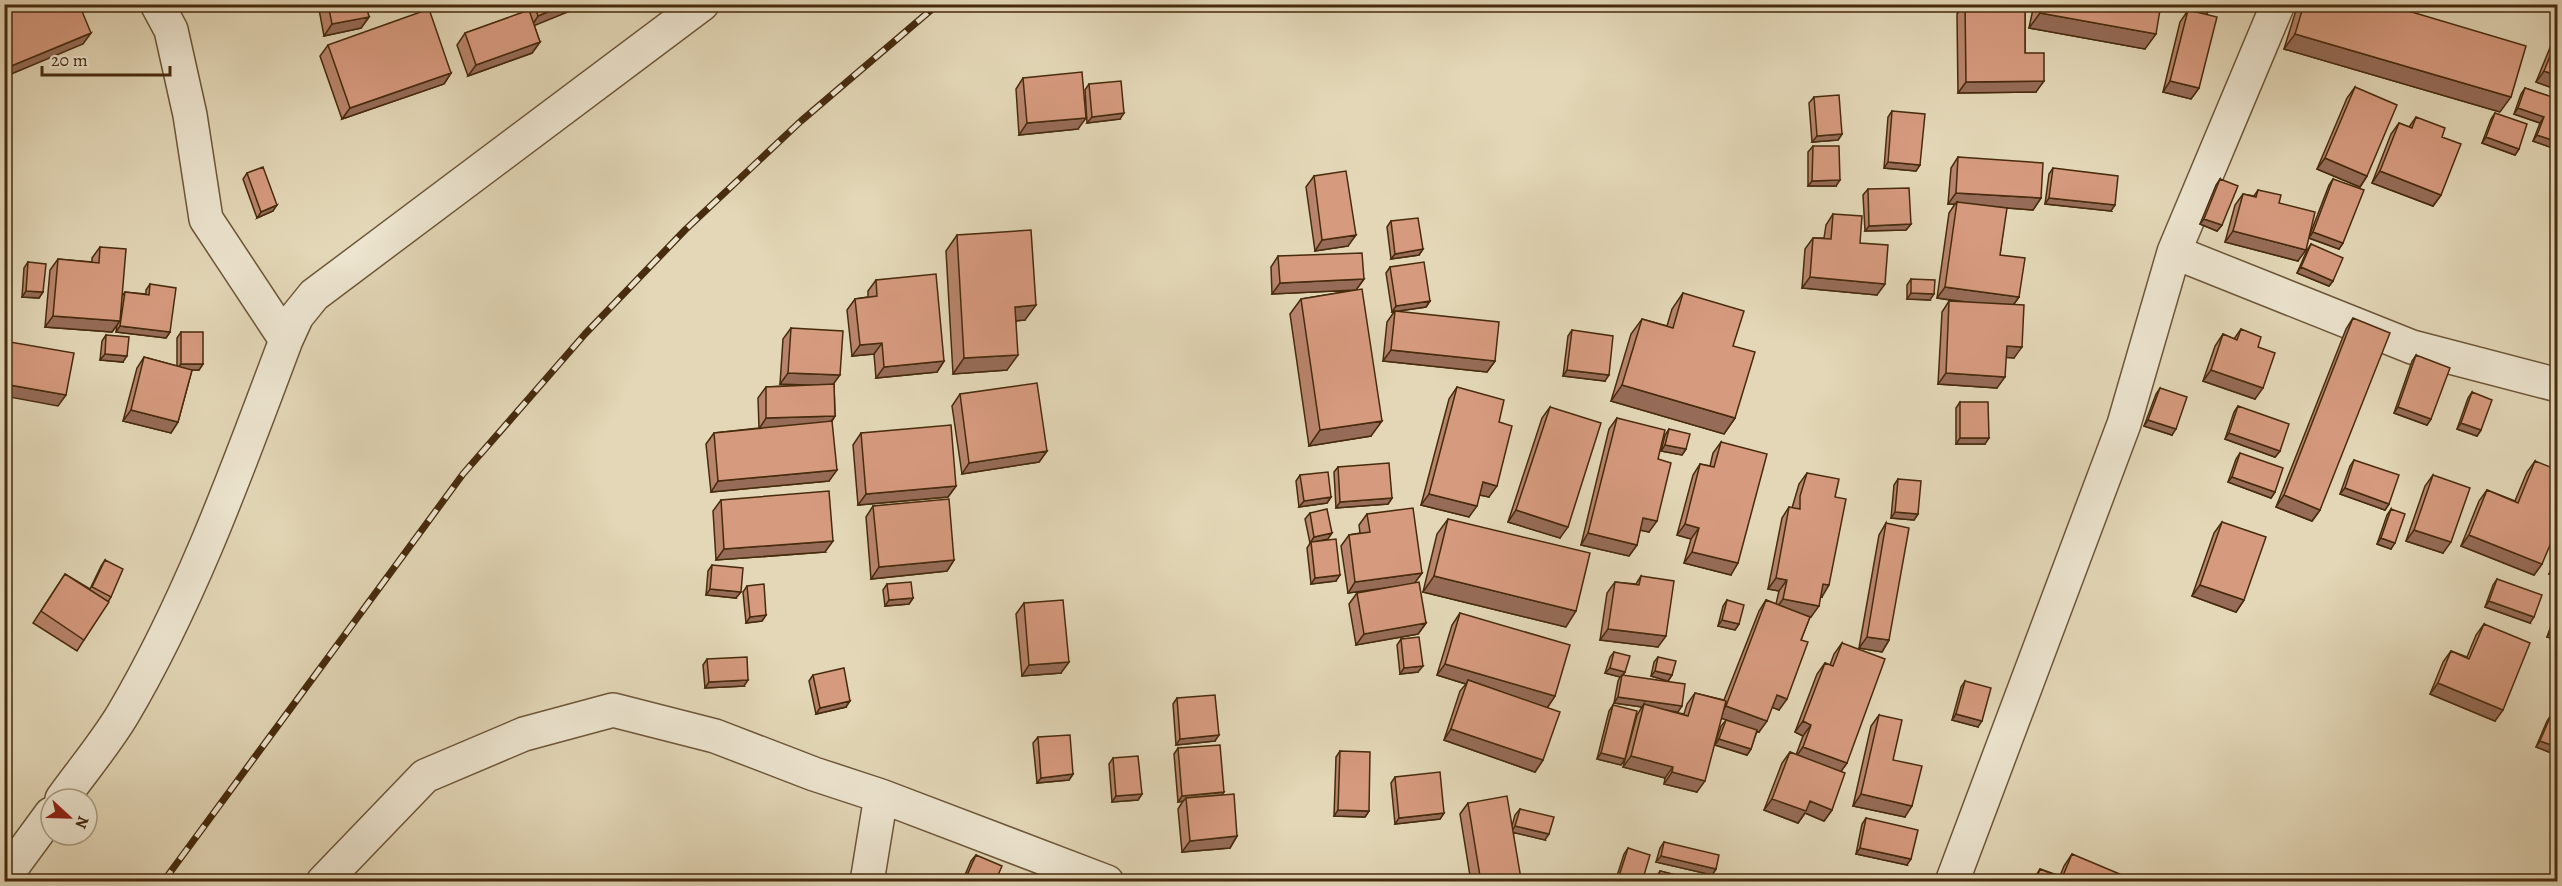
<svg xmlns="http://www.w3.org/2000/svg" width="2562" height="886" viewBox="0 0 2562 886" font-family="Alegreya,serif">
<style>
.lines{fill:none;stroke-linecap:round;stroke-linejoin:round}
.minor-casing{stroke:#6e5638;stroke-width:36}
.minor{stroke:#ede5d0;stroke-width:33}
.rail-casing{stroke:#472b0d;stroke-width:7}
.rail{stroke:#ede5d0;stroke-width:4.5;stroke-dasharray:14;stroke-linecap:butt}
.wall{fill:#b8846c;stroke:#472b0d;stroke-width:1.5}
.shaded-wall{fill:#966c58;stroke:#472b0d;stroke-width:1.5}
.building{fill:#d69a7e;stroke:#472b0d;stroke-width:1.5}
</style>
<rect width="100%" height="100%" fill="#e3d7b7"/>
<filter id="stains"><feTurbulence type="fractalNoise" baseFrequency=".00333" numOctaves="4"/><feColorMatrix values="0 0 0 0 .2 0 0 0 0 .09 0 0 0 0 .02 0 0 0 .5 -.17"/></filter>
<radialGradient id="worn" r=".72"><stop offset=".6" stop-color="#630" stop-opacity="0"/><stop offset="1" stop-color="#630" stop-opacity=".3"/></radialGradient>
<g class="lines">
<defs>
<path id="minor" d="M157 4 171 30 190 115 206 219 286 340
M2174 252 2412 347 2558 385
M62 799C82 771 105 744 123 714 191 599 239 465 286 340L297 316 314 295 702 4
M4 878 51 814
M323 882 425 776 524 734 613 710 715 736 814 774 881 796 1107 882
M867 882 881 796
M1952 882 2124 424 2174 252 2278 4"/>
</defs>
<use href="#minor" class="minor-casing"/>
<use href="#minor" class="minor"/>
<defs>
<path id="rail" d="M163 882 463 474 585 334 685 230 801 121 938 4"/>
</defs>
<use href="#rail" class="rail-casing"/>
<use href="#rail" class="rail"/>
</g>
<path class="wall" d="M318 4H366L369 17 361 28 324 36Z
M522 4H587L534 25 540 42 532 53 468 76 457 45 465 33 525 12Z
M1964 4H2025V53L2036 92 1958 93 1957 14Z
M2034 4H2161L2145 49 2029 28Z
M2179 4H2211L2210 9 2206 15 2199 88 2191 99 2163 92 2180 22 2187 12 2177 10Z
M2298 4H2385L2500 112 2284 49Z
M2558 28V90L2536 82Z
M328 45 451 73 444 84 342 119 320 56Z
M1023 78 1078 129 1019 135 1016 89Z
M1089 84 1120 119 1087 123 1085 90Z
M2355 87 2367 176 2360 187 2317 169 2347 98Z
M2525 88 2558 99V150L2533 141 2540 123 2514 114 2521 94Z
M1814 97 1842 134 1838 140 1812 142 1809 103Z
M1892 111 1920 165 1916 171 1884 168 1888 117Z
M2495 113 2519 149 2515 155 2482 143 2491 119Z
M2416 117 2442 137 2441 195 2433 206 2372 183 2391 134 2399 123 2409 127Z
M1813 146 1836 186H1808V152Z
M1958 157 2041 198 2033 210 2006 208 2000 255 2019 297 2014 304V358L2006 357 1997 388 1938 384 1942 312 1949 301 1963 302 1937 298 1949 213 1955 204H1948L1951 168Z
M2053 168 2111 211 2045 204 2049 174Z
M247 173 273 211 257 218 243 179Z
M1314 176 1348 246 1315 251 1306 187Z
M2220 179 2222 225 2217 231 2200 224 2216 185Z
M2333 179 2343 243 2339 249 2309 238 2298 261 2225 242 2235 205 2243 194 2254 196 2258 190 2279 203 2309 237 2329 185Z
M1868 189 1911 224 1906 230 1865 231 1863 195Z
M1833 214 1860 243 1877 295 1802 288 1805 249 1813 238H1824L1826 225Z
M1391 221 1423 249 1419 255 1391 259 1387 227Z
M957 235 1025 320 1016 321 1007 370 953 374 946 251Z
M2311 244 2333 281 2329 286 2297 273 2307 250Z
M100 247 122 296 125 292 146 294V290L150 284 170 332 166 338 116 332 117 325 112 332 45 327 50 270 58 259 92 262V258Z
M1278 256 1364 279 1356 290 1371 436 1309 446 1290 314 1301 299 1355 290 1272 294 1271 267Z
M28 262 43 292 39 298 22 297 24 268Z
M1390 267 1430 301 1426 307 1397 311 1495 361 1487 372 1383 361 1387 322 1394 312H1392L1386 273Z
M1911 279 1930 300 1907 299V285Z
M876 280 944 361 937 372 876 378 874 354 852 356 847 310 855 299 868 297V291Z
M1683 293 1733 346 1735 418 1724 434 1611 401 1631 334 1642 319 1667 326 1672 309Z
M2353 318 2320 510 2312 521 2276 507 2346 329Z
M791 328 834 384 835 416 832 421 829 481 711 492 706 444 714 433 759 428 758 398 766 387 808 385 780 384 783 339Z
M2241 329 2258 347 2255 399 2203 381 2215 346 2223 334 2234 339Z
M1572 330 1605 381 1563 376 1568 336Z
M181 332 203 364 199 370H192L178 422 171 433 123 421 137 368 144 357 177 366V338Z
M106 335 123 362 100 360 102 341Z
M2416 355 2431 419 2427 425 2394 413 2412 361Z
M1457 387 1499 422 1489 497 1480 495 1469 517 1421 505 1449 399Z
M2160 388 2172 435 2144 426 2156 394Z
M2472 392 2481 430 2477 436 2457 429 2468 398Z
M960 394 1047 451 1039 462 962 474 952 406Z
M1960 402 1985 444H1956V408Z
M2238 406 2280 451 2275 457 2225 439 2234 412Z
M1550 407 1560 538 1508 522 1542 418Z
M1617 418 1658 459 1649 532 1640 530 1637 545 1629 556 1581 545 1609 429Z
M1669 429 1686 449 1682 455 1661 451 1665 435Z
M861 433 956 486 948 497 858 505 853 445Z
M1721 442 1731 575 1684 563 1691 539 1677 535 1693 475 1700 464 1710 466 1713 453Z
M2240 453 2275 492 2271 498 2228 482 2236 459Z
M2354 460 2389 504 2385 510 2340 494 2350 466Z
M2535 461 2542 564 2534 575 2461 546 2479 501 2487 490 2515 501 2527 472Z
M1338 467 1392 498 1388 504 1336 508 1334 472Z
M1807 473 1835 497 1822 597 1821 596 1811 617H1810L1801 640 1779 710 1772 707 1759 732 1757 731 1751 749 1747 755 1715 745 1721 726 1726 720 1738 724 1721 718 1697 792 1664 784 1665 778 1623 767 1637 715 1642 707 1614 703 1618 681 1620 677 1605 673 1610 657 1614 652 1625 672 1623 675 1678 712 1669 711 1684 714 1687 704 1695 693 1724 700 1759 611 1766 600 1776 604 1779 591 1768 589 1782 518 1789 507 1792 508 1799 484Z
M1300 475 1331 497 1327 503 1299 507 1296 481Z
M2433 475 2443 553 2406 541 2425 486Z
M1898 479 1918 514 1914 520 1891 518 1894 485Z
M721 500 825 552 716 560 713 511Z
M873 506 954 560 947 571 871 579 866 517Z
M2391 509V549L2377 544 2387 515Z
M1310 513 1328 539 1310 543 1305 519Z
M1367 514 1422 573 1414 583 1426 623 1418 634 1356 645 1349 604 1357 593 1393 587 1348 593 1341 546 1349 535 1360 533 1359 525Z
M1448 519 1566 627 1423 592 1437 534Z
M2222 522 2244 600 2236 612 2192 596 2214 533Z
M1886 523 1889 640 1882 652 1859 648 1879 535Z
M1311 542 1336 581 1311 584 1307 548Z
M2558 552V577L2549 574Z
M105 560 111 597 77 651 33 623 65 574 90 589 101 566Z
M712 565 736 598 706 595 708 571Z
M1641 576 1658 647 1600 640 1607 593 1615 582 1636 584Z
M2497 579 2530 623 2485 607 2493 585Z
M887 584 913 598 909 604 885 606 883 590Z
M747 586 766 615 762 621 746 623 743 592Z
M1727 600 1739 624 1735 630 1718 626 1723 606Z
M1024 603 1061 673 1022 676 1016 614Z
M2558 606V640L2547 637Z
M1460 613 1555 696 1547 708 1543 760 1535 772 1444 740 1460 691 1466 684 1437 675 1452 625Z
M2484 624 2495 721 2430 694 2443 662 2451 651 2467 657 2476 635Z
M1401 639 1418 672 1400 674 1397 645Z
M1842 643 1847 763 1841 771 1832 810 1824 821 1805 813 1798 823 1764 810 1782 763 1790 752 1796 755 1803 736 1795 732 1817 674 1825 663 1830 665 1834 654Z
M1658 657 1672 675 1668 681 1651 676 1654 662Z
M707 659 744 686 705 688 703 665Z
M813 675 846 707 816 714 809 681Z
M1965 681 1978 727 1952 720 1961 687Z
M1177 698 1215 741 1176 745 1173 704Z
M1613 705 1625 759 1621 765 1597 759 1609 711Z
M1879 715 1905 817 1853 806 1871 726Z
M2551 715 2554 746 2549 752 2536 747 2547 721Z
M1038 737 1073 774 1069 780 1037 783 1033 743Z
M1178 748 1222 795 1237 836 1230 848 1182 852 1178 809 1183 801 1178 802 1174 754Z
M1340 751 1369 811 1365 817 1334 816 1336 757Z
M1113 758 1142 794 1138 800 1112 802 1109 764Z
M1395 777 1444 813 1440 819 1395 824 1391 783Z
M1468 803 1512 826 1515 815 1520 809 1545 840 1513 832 1519 882H1471L1460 814Z
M1866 818 1907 865 1856 854 1862 824Z
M1664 842 1716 869 1712 875 1656 862 1660 848Z
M1628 848 1642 882H1615L1624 854Z
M2072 854 2120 882H2032L2040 869 2060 876 2064 866Z
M976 855 995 882H962L971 861Z
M1660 871 1703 882H1656V877Z"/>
<path class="shaded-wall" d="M567 4H587L531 27 538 16Z
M2181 4H2185L2210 9 2206 15 2177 10Z
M2515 4H2532L2529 8Z
M2040 13 2156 34 2145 49 2029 28Z
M369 17 361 28 324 36 332 24Z
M91 33 83 44 4 77V69Z
M2295 34 2511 97 2500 112 2284 49Z
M540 42 532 53 468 76 476 65Z
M2544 71 2558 76V90L2536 82Z
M451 73 444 84 342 119 350 108Z
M2044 81 2036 92 1958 93 1966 82Z
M2170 81 2199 88 2191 99 2163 92Z
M2518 108 2544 117 2540 123 2514 114Z
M1124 113 1120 119 1087 123 1092 117Z
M1086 118 1078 129 1019 135 1027 123Z
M1842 134 1838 140 1812 142 1817 136Z
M2537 135 2558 142V150L2533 141Z
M2486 137 2519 149 2515 155 2482 143Z
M2325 158 2367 176 2360 187 2317 169Z
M1888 162 1920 165 1916 171 1884 168Z
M2380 171 2441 195 2433 206 2372 183Z
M1840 180 1836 186H1808L1812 181Z
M1956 193 2041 198 2033 210 1957 204V202L1955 204H1948Z
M2049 198 2115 205 2111 211 2045 204Z
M277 205 273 211 257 218 261 212Z
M2204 219 2222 225 2217 231 2200 224Z
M1911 224 1906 230 1865 231 1869 226Z
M2233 231 2306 250 2298 261 2225 242Z
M2313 232 2343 243 2339 249 2309 238Z
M1356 235 1348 246 1315 251 1322 240Z
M1423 249 1419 255 1391 259 1395 254Z
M2301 267 2333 281 2329 286 2297 273Z
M1810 277 1885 284 1877 295 1802 288Z
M1364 279 1356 290 1272 294 1280 283Z
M1945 287 2019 297 2011 308 1937 298Z
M26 291 43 292 39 298 22 297Z
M1911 293 1934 294 1930 300 1907 299Z
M1430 301 1426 307 1392 312 1396 306Z
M1036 305 1025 320 1004 322 1015 307Z
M53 316 120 321 112 332 45 327Z
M120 326 170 332 166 338 116 332Z
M882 343 874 354 852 356 860 345Z
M2007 346 2022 347 2014 358 1999 357Z
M1391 350 1495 361 1487 372 1383 361Z
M105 354 127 356 123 362 100 360Z
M1018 355 1007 370 953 374 964 358Z
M944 361 937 372 876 378 884 367Z
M181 364H203L199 370H176Z
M1567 370 1609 375 1605 381 1563 376Z
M2211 370 2263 388 2255 399 2203 381Z
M788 373 840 375 832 386 780 384Z
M1946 373 2005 377 1997 388 1938 384Z
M4 384 66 395 58 406 4 396Z
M1622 385 1735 418 1724 434 1611 401Z
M2398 407 2431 419 2427 425 2394 413Z
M131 410 178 422 171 433 123 421Z
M835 416 827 427 759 429 766 418Z
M2148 420 2176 429 2172 435 2144 426Z
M1382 421 1371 436 1309 446 1320 430Z
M2461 423 2481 430 2477 436 2457 429Z
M2229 433 2280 451 2275 457 2225 439Z
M1960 438H1989L1985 444H1956Z
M1665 445 1686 449 1682 455 1661 451Z
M1047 451 1039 462 962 474 969 463Z
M837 470 829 481 711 492 718 481Z
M2232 477 2275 492 2271 498 2228 482Z
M1483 482 1497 486 1489 497 1475 494Z
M956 486 948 497 858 505 866 494Z
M2345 488 2389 504 2385 510 2340 494Z
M1429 494 1477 506 1469 517 1421 505Z
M2284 495 2320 510 2312 521 2276 507Z
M1331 497 1327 503 1299 507 1304 501Z
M1392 498 1388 504 1336 508 1340 502Z
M1516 510 1568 527 1560 538 1508 522Z
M1895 512 1918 514 1914 520 1891 518Z
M1643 518 1657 521 1649 532 1635 529Z
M1685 524 1699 528 1691 539 1677 535Z
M2414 530 2451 542 2443 553 2406 541Z
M1332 533 1328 539 1310 543 1314 537Z
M1588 533 1637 545 1629 556 1581 545Z
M2469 535 2542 564 2534 575 2461 546Z
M2381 538 2395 543 2391 549 2377 544Z
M833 541 825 552 716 560 724 549Z
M1692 552 1738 563 1731 575 1684 563Z
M954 560 947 571 871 579 879 567Z
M2557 563H2558V577L2549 574Z
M1422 573 1414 584 1348 593 1355 582Z
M1340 575 1336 581 1311 584 1315 578Z
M1434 576 1576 611 1566 627 1423 592Z
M1776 578 1787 580 1779 591 1768 589Z
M1823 584 1829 585 1822 597 1815 596Z
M2200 585 2244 600 2236 612 2192 596Z
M710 589 741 592 736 598 706 595Z
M913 598 909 604 885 606 889 600Z
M1783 599 1819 606 1811 617 1775 610Z
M2489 601 2534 617 2530 623 2485 607Z
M766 615 762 621 746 623 750 617Z
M1722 620 1739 624 1735 630 1718 626Z
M1426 623 1418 634 1356 645 1364 634Z
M2554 625 2558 626V640L2547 637Z
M1608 629 1666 636 1658 647 1600 640Z
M1867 637 1889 640 1882 652 1859 648Z
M1069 662 1061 673 1022 676 1029 665Z
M1445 664 1555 696 1547 708 1468 680 1466 684 1437 675Z
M1423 666 1418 672 1400 674 1404 668Z
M1610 668 1625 672 1621 677 1622 675 1620 677 1605 673Z
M1655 671 1672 675 1668 681 1651 676Z
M748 680 744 686 705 688 709 682Z
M2438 683 2503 710 2495 721 2430 694Z
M1777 695 1787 699 1779 710 1769 706Z
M1618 697 1682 706 1678 712 1644 707V704L1642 707 1614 703Z
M850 701 846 707 816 714 820 708Z
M1726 706 1767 721 1759 732 1718 717Z
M1956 714 1982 721 1978 727 1952 720Z
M1803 721 1811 725 1803 736 1795 732Z
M1451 729 1543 760 1535 772 1444 740Z
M1219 735 1215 741 1176 745 1180 739Z
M1719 739 1751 749 1747 755 1715 745Z
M2540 741 2554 746 2549 752 2536 747Z
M1803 747 1847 763 1839 774 1795 758Z
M1601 753 1625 759 1621 765 1597 759Z
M1631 756 1673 767 1665 778 1623 767Z
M1672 772 1705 781 1697 792 1664 784Z
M1073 774 1069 780 1037 783 1041 778Z
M1224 792 1220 798H1186L1183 801 1178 802 1182 796Z
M1142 794 1138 800 1112 802 1116 796Z
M1861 794 1912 806 1905 817 1853 806Z
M1772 799 1810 801 1832 810 1824 821 1805 813 1798 823 1764 810Z
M1338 810 1369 811 1365 817 1334 816Z
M1444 813 1440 819 1395 824 1399 818Z
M1515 826 1549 834 1545 840 1511 832Z
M1237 836 1230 848 1182 852 1190 841Z
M1860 848 1911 859 1907 865 1856 854Z
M1661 856 1716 869 1712 875 1656 862Z
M1619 876 1637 882H1615Z"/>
<path class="building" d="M4 4H79L91 33 4 69Z
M328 4H366L369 17 332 24Z
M534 4H567L538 16Z
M1965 4H2025V53H2044V81L1966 82Z
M2042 4H2161L2156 34 2040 13Z
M2185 4H2211L2210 9Z
M2304 4H2385L2526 46 2511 97 2295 34Z
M429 9 451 73 350 108 328 45Z
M529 10 540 42 476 65 465 33Z
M2188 10 2217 17 2199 88 2170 81Z
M2558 36V76L2544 71Z
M1082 72 1086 118 1027 123 1023 78Z
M1121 81 1124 113 1092 117 1089 84Z
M2355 87 2397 105 2367 176 2325 158Z
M2525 88 2558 99V142L2537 135 2544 117 2518 108Z
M1839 95 1842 134 1817 136 1814 97Z
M1892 111 1925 114 1920 165 1888 162Z
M2495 113 2527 124 2519 149 2486 137Z
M2416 117 2445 128 2442 137 2461 144 2441 195 2380 171 2399 123 2412 128Z
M1813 146H1839L1840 180 1812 181Z
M1958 157 2043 163 2041 198 1956 193Z
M263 167 277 205 261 212 247 173Z
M2053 168 2118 176 2115 205 2049 198Z
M1346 171 1356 235 1322 240 1314 176Z
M2220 179 2238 186 2222 225 2204 219Z
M2333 179 2364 190 2343 243 2313 232Z
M1909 188 1911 224 1869 226 1868 189Z
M2258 190 2281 195 2279 203 2315 212 2306 250 2233 231 2243 194 2256 197Z
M1957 202 2007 208 2000 255 2025 258 2019 297 1945 287Z
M1833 214 1862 216 1860 243 1888 245 1885 284 1810 277 1813 238 1831 239Z
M1418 218 1423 249 1395 254 1391 221Z
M1031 230 1036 305 1015 307 1018 355 964 358 957 235Z
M2311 244 2343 258 2333 281 2301 267Z
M100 247 126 249 120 321 53 316 58 259 99 263Z
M1362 253 1364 279 1280 283 1278 256Z
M28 262 46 264 43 292 26 291Z
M1424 262 1430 301 1396 306 1390 267Z
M936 274 944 361 884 367 882 343 860 345 855 299 877 296 876 280Z
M1911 279 1935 280 1934 294 1911 293Z
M150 284 176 288 170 332 120 326 125 292 149 295Z
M1362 289 1382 421 1320 430 1301 299Z
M1683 293 1744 311 1733 346 1755 352 1735 418 1622 385 1642 319 1673 328Z
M1949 301 2024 305 2022 347 2007 346 2005 377 1946 373Z
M1395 311 1499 322 1495 361 1391 350Z
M2353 318 2390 333 2320 510 2284 495Z
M791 328 843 331 840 375 788 373Z
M2241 329 2261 337 2258 347 2275 353 2263 388 2211 370 2223 334 2237 340Z
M1572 330 1613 336 1609 375 1567 370Z
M181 332H203V364H181Z
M106 335 129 337 127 356 105 354Z
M4 341 74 353 66 395 4 384Z
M2416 355 2450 368 2431 419 2398 407Z
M144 357 192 370 178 422 131 410Z
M1037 383 1047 451 969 463 960 394Z
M834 384 835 416 766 418V387Z
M1457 387 1504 400 1499 422 1512 426 1497 486 1483 482 1477 506 1429 494Z
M2160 388 2187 397 2176 429 2148 420Z
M2472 392 2492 400 2481 430 2461 423Z
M1960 402H1988L1989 438H1960Z
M2238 406 2289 424 2280 451 2229 433Z
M1550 407 1601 423 1568 527 1516 510Z
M1617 418 1665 430 1658 459 1671 463 1657 521 1643 518 1637 545 1588 533Z
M832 421 837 470 718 481 714 433Z
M951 425 956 486 866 494 861 433Z
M1669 429 1690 434 1686 449 1665 445Z
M1721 442 1767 454 1738 563 1692 552 1699 528 1685 524 1700 464 1714 467Z
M2240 453 2283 468 2275 492 2232 477Z
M2354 460 2399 475 2389 504 2345 488Z
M2535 461 2558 470V526L2542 564 2469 535 2487 490 2518 503Z
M1389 463 1392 498 1340 502 1338 467Z
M1328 472 1331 497 1304 501 1300 475Z
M1807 473 1839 479 1835 497 1846 499 1829 585 1823 584 1819 606 1783 599 1787 580 1776 578 1789 507 1800 509V496Z
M2433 475 2470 488 2451 542 2414 530Z
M1898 479 1921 481 1918 514 1895 512Z
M829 491 833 541 724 549 721 500Z
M949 499 954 560 879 567 873 506Z
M1413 508 1422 573 1355 582 1349 535 1370 532 1367 514Z
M1327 509 1332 533 1314 537 1310 513Z
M2391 509 2405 514 2395 543 2381 538Z
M1448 519 1590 553 1576 611 1434 576Z
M2222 522 2266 537 2244 600 2200 585Z
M1886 523 1909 528 1889 640 1867 637Z
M1336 539 1340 575 1315 578 1311 542Z
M105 560 123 569 111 597 92 587Z
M712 565 743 568 741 592 710 589Z
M65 574 109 602 84 640 41 611Z
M1641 576 1674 581 1666 636 1608 629 1615 582 1639 585Z
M2497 579 2542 595 2534 617 2489 601Z
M911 582 913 598 889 600 887 584Z
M1419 582 1426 623 1364 634 1357 593Z
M764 584 766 615 750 617 747 586Z
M1063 600 1069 662 1029 665 1024 603Z
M1727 600 1744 605 1739 624 1722 620Z
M1766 600 1810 617 1801 640 1808 642 1787 699 1777 695 1767 721 1726 706Z
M1460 613 1570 645 1555 696 1445 664Z
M2558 617V626L2554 625Z
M2484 624 2530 643 2503 710 2438 683 2451 651 2469 659Z
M1419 637 1423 666 1404 668 1401 639Z
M1842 643 1885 659 1847 763 1803 747 1811 725 1803 721 1825 663 1833 666Z
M1614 652 1630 656 1625 672 1610 668Z
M747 657 748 680 709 682 707 659Z
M1658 657 1676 661 1672 675 1655 671Z
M844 668 850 701 820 708 813 675Z
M1622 675 1685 684 1682 706 1618 697Z
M1468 680 1560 712 1543 760 1451 729Z
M1965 681 1991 688 1982 721 1956 714Z
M1695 693 1726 701 1705 781 1672 772 1673 767 1631 756 1644 704 1688 716Z
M1215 695 1219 735 1180 739 1177 698Z
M1613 705 1637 711 1625 759 1601 753Z
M1879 715 1902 720 1893 760 1922 766 1912 806 1861 794Z
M2551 715 2558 718V736L2554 746 2540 741Z
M1726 720 1757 730 1751 749 1719 739Z
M1070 735 1073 774 1041 778 1038 737Z
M1220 745 1224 792 1182 796 1178 748Z
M1340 751 1370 752 1369 811 1338 810Z
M1790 752 1845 773 1832 810 1810 801 1806 811 1772 799Z
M1138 756 1142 794 1116 796 1113 758Z
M1440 772 1444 813 1399 818 1395 777Z
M1234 794 1237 836 1190 841 1186 798Z
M1507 796 1521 879 1507 882H1481L1468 803Z
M1520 809 1554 817 1549 834 1515 826Z
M1866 818 1918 830 1911 859 1860 848Z
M1664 842 1719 855 1716 869 1661 856Z
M1628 848 1650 855 1642 882H1637L1619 876Z
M2072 854 2122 875 2120 882H2035L2040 869 2062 878Z
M976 855 1002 866 995 882H964Z
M1660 871 1703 882H1658Z"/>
<rect width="2562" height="886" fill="none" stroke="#e3d7b7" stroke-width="24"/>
<rect x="6" y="6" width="2550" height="874" fill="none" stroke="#472b0d" stroke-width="3"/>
<rect x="12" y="12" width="2538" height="862" fill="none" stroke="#472b0d" stroke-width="1.5"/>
<g transform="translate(69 817) rotate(112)"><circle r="28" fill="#ede5d0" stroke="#ab9b82" stroke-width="1.5"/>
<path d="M0-4.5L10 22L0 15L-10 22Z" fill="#8f2418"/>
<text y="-9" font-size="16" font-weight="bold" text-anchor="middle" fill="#472b0d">N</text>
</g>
<path d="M42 66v9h128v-9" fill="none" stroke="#472b0d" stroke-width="3"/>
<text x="51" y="66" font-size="18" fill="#472b0d" stroke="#ede5d0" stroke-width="4.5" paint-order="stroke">20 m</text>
<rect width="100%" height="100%" filter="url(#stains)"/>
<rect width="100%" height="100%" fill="url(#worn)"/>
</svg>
